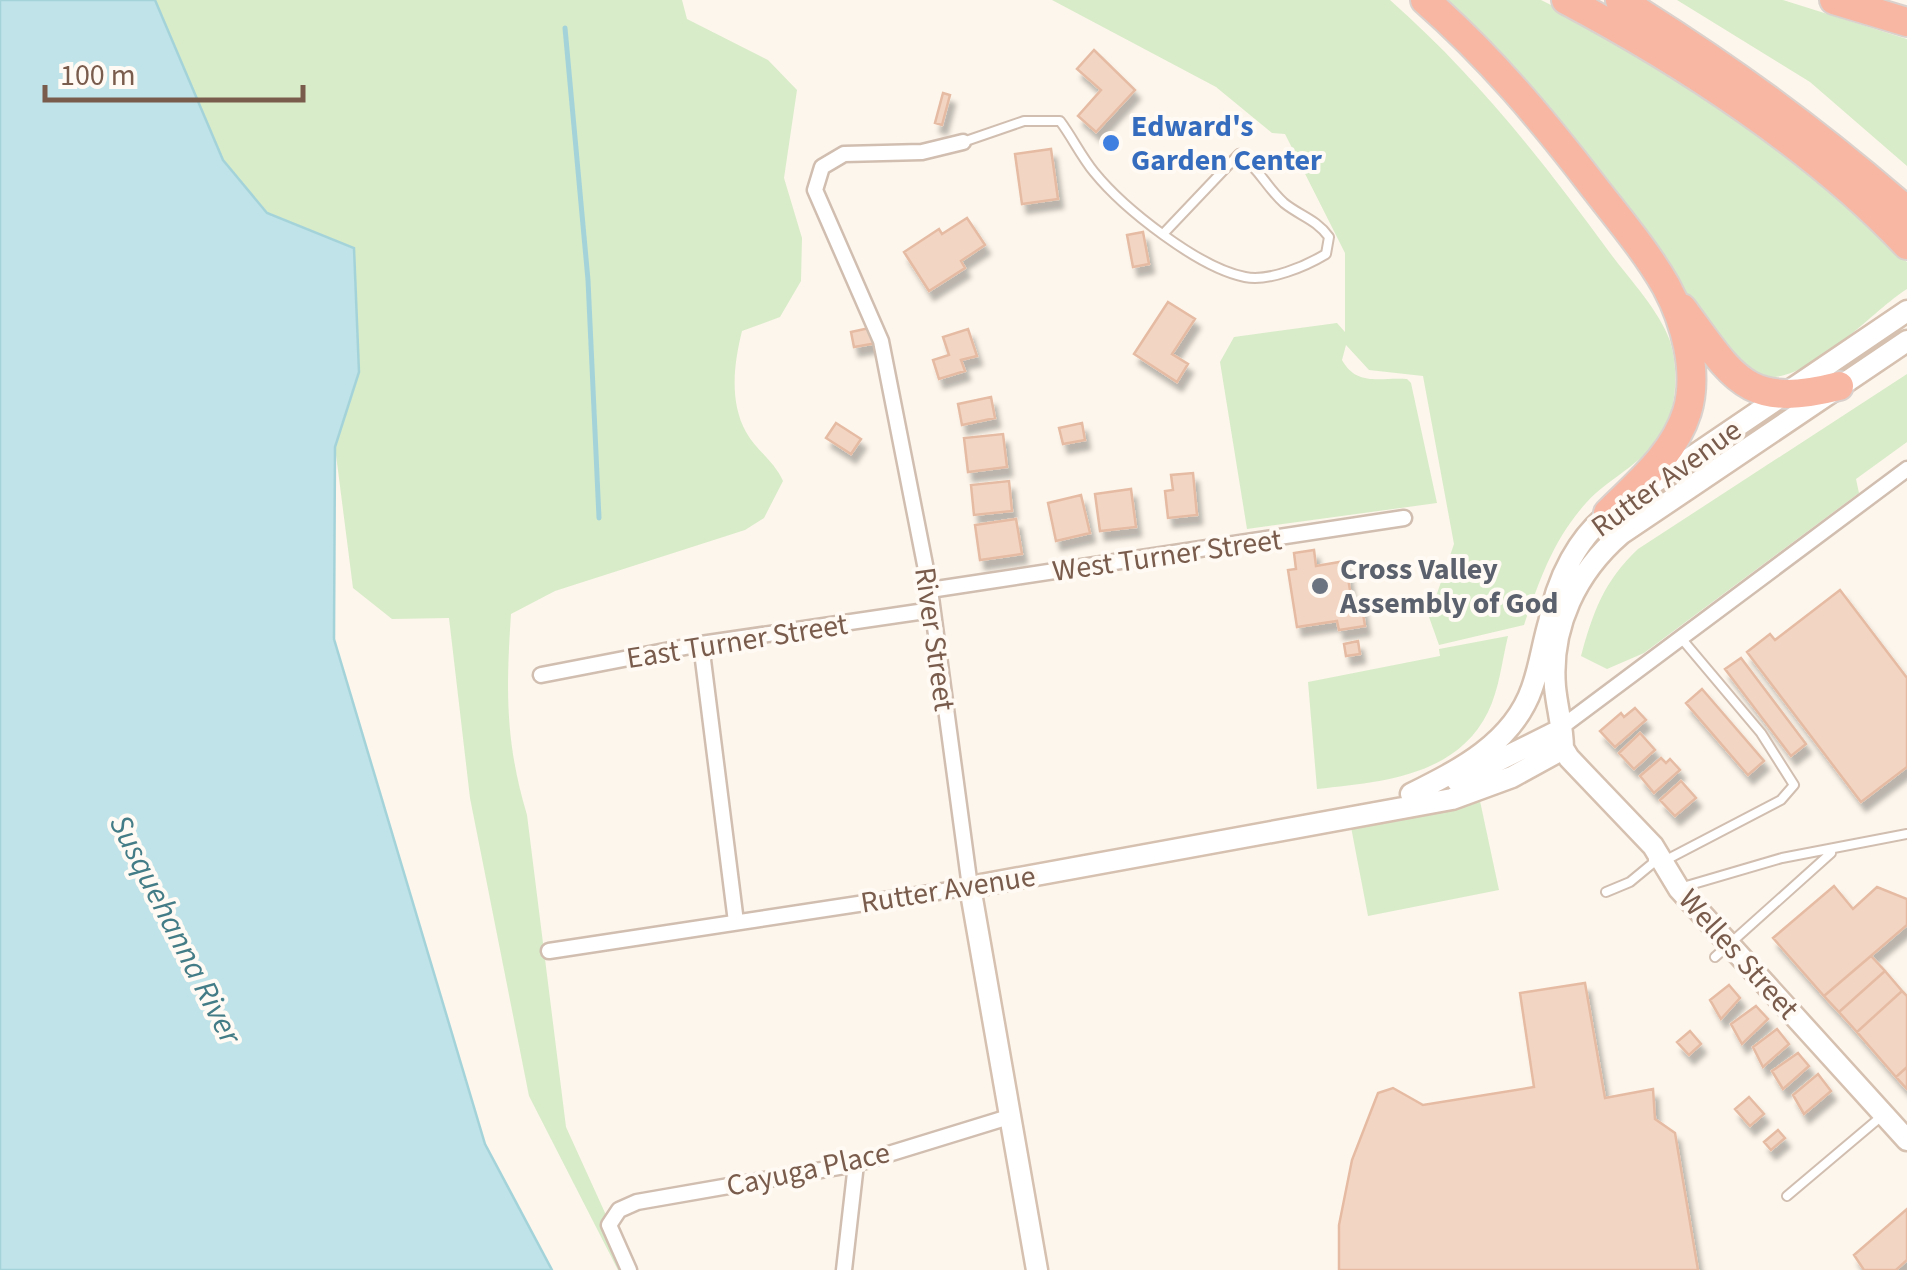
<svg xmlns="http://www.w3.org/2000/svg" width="1907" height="1270" viewBox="0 0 1907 1270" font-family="'Source Sans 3',sans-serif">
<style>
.green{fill:#d8ecc9}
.water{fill:#bfe3e8;stroke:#a5d3da;stroke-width:2.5}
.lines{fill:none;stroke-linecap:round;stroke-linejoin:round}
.stream{stroke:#a5d3da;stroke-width:5}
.building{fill:#f3d5c3;stroke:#e6bba3;stroke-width:2.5;filter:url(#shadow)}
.lane-casing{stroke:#d1beb0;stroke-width:12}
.street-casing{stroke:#d1beb0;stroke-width:19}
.secondary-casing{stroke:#d6c0b0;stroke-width:25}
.highway-casing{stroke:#dad1cd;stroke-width:32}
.lane{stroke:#fff;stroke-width:8}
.street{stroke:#fff;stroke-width:14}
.secondary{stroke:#fff;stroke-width:20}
.highway{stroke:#f7b7a3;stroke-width:28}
.shop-dot{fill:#3f7fe0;stroke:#fffaf3;stroke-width:4}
.worship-dot{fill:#6b7280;stroke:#fffaf3;stroke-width:4}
.labels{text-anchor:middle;stroke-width:8;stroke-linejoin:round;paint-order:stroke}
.shop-label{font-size:30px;font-weight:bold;fill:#366cbe;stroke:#fffaf3;text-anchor:start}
.street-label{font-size:30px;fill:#7a5c4d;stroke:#fffaf3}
.worship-label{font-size:30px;font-weight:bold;fill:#5b616d;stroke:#fffaf3;text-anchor:start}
.water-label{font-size:32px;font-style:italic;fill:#437c86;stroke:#fffaf3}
</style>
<defs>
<filter id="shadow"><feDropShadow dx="5" dy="9" stdDeviation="2.5" flood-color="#0004"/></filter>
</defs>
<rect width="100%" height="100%" fill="#fdf6ec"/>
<path class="green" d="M155 0H682L687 19 768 60 797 90 784 178 802 238 801 281 780 317 742 331C734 363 729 401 746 432 756 450 774 461 783 481L764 518 745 530 555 591 511 614C506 690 505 741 527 815L566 1127 631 1270H618L529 1096 470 798 449 618 392 619 353 588 335 447 359 372 354 248 267 213 223 160Z
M1052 0H1390C1476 76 1543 161 1610 253 1630 280 1659 310 1670 341 1678 366 1677 400 1667 424 1652 460 1610 476 1586 503 1553 540 1540 579 1524 625L1439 645 1429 617 1454 544 1423 376 1369 370 1346 345 1342 360C1357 387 1380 377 1407 379L1411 383 1437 503 1247 529 1220 362 1234 337 1337 323 1345 332V253L1285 134 1272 133 1216 87Z
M1441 0H1541L1559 9 1681 79 1790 153 1907 262V289C1869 313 1803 391 1757 375L1686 303 1659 251 1536 93Z
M1677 0H1783L1907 39V166L1810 82Z
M1907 374V442L1856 479 1859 493 1644 653 1607 669 1581 656C1593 612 1604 581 1638 549Z
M1508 636C1502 661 1499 690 1488 712 1456 777 1380 782 1317 789L1308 682 1440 656 1439 649Z
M1480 801 1499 890 1368 916 1351 827Z"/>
<path class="water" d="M0 0H155L223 160 267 213 354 248 359 372 335 447 334 639 485 1144 552 1270H0Z"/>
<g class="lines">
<path class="stream" d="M565 28 588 280 599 518"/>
</g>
<path class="building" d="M1094 50 1135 90 1096 132 1078 116 1101 90 1077 69Z
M943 93 950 95 942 125 935 123Z
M1051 149 1058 199 1022 204 1015 154Z
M967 218 985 245 961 261 965 268 929 291 904 252 939 229 942 234Z
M1143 232 1149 264 1133 267 1127 235Z
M1168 302 1195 319 1172 354 1188 364 1177 382 1134 354Z
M874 327 877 343 854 347 851 332Z
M968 329 977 356 961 360 965 371 939 379 933 360 949 355 943 337Z
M991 397 995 418 962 425 958 404Z
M836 423 861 439 851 454 826 438Z
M1082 423 1085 440 1063 444 1059 428Z
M1003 434 1007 467 968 472 964 438Z
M1193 473 1197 515 1168 518 1165 491 1173 490 1171 475Z
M1009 481 1012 511 974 515 971 485Z
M1131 489 1136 527 1100 531 1095 494Z
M1081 495 1090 533 1056 541 1048 503Z
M1016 519 1022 554 980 560 975 525Z
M1314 550 1316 566 1345 561 1352 602 1361 601 1365 626 1339 630 1337 621 1297 627 1288 570 1296 569 1294 553Z
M1840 590 1907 678V767L1861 802 1747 652 1770 634 1775 640Z
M1358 641 1360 654 1346 656 1344 644Z
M1741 658 1806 744 1791 756 1725 669Z
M1702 689 1764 761 1748 775 1686 703Z
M1635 708 1646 720 1615 747 1600 731 1621 713 1624 717Z
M1640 733 1655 750 1634 769 1619 753Z
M1661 758 1666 763 1670 759 1680 770 1654 793 1640 776Z
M1681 781 1696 798 1675 816 1660 800Z
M1834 886 1853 909 1877 887 1907 899V925L1824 996 1773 938Z
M1871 956 1885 971 1839 1012 1824 996Z
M1885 971 1902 991 1857 1032 1839 1012Z
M1585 983 1605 1098 1653 1089 1655 1119 1675 1133 1698 1270H1339V1225L1352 1160 1378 1093 1393 1088 1423 1105 1534 1087 1520 993Z
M1729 985 1740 998 1721 1019 1710 1000Z
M1902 991 1907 996V1067L1896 1077 1857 1032Z
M1756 1006 1768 1019 1742 1044 1731 1024Z
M1777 1029 1789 1044 1763 1067 1753 1047Z
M1690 1031 1701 1044 1689 1055 1677 1042Z
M1798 1053 1809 1066 1783 1089 1772 1071Z
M1907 1067V1089L1896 1077Z
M1818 1074 1831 1091 1804 1114 1793 1095Z
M1749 1097 1764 1114 1750 1126 1735 1109Z
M1778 1130 1785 1138 1771 1150 1764 1142Z
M1907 1209V1260L1896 1270H1864L1854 1255Z"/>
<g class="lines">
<defs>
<path id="lane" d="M963 142 1024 121H1060C1072 137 1081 156 1094 172 1124 209 1199 268 1245 277 1269 282 1306 266 1326 254L1329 237C1316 219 1300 216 1284 203 1266 187 1259 168 1239 154L1164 233
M1666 860 1781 800 1794 785 1761 733 1681 638
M1683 887 1782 858 1907 834
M1606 892 1630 882 1653 863V856
M1715 957 1831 853
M1787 1196 1883 1115"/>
<path id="street" d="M930 590 1404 518
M701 644 736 922
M541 675 701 644 932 610
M1555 732 1907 469
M549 951 970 887 930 590 881 341 815 190 822 167 844 154 922 152 963 142
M629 1270 609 1225 619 1210 637 1202 856 1164 1012 1116
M844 1270 856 1164"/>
<path id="secondary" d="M1643 490 1907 311
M1548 628C1555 581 1578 533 1619 506
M1558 740 1569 758 1653 846 1679 889 1907 1140
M1457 781 1554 733
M1411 794C1459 770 1513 743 1532 688 1540 666 1543 641 1550 619
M1037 1270 970 887 1452 799 1512 777 1563 749C1563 727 1557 708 1555 687 1550 626 1577 572 1621 534L1907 341"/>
<path id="highway" d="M1425 0C1489 56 1542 119 1594 187 1618 218 1646 251 1666 286 1685 321 1699 372 1687 412 1674 454 1638 483 1608 513
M1566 0C1683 62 1815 148 1907 245
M1620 0C1726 66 1813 129 1907 211
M1834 0 1907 22
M1682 308C1734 378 1745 410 1839 386"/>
</defs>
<use href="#lane" class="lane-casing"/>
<use href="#street" class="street-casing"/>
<use href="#secondary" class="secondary-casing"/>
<use href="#highway" class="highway-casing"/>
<use href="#lane" class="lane"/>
<use href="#street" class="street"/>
<use href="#secondary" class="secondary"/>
<use href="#highway" class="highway"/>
</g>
<circle class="shop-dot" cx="1111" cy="143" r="10"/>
<circle class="worship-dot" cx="1320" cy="586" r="10"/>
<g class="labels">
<g class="shop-label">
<text x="1131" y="136">Edward's<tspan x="1131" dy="34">Garden Center</tspan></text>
</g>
<g class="street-label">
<text transform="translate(1666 478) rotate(-36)" y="10">Rutter Avenue</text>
<text transform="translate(1167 555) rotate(-8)" y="10">West Turner Street</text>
<text transform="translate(935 639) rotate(82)" y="10">River Street</text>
<text transform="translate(737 641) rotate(-9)" y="10">East Turner Street</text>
<text transform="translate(948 889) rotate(-9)" y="10">Rutter Avenue</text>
<text transform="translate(1739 954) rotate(48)" y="10">Welles Street</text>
<text transform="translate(808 1169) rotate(-12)" y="10">Cayuga Place</text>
</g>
<g class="worship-label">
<text x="1340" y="579">Cross Valley<tspan x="1340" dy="34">Assembly of God</tspan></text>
</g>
<g class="water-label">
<text transform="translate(176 929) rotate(63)" y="11">Susquehanna River</text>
</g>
</g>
<path d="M45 85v15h258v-15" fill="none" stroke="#7a5c4d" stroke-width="5"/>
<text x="60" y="85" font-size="30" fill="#7a5c4d" stroke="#fffaf3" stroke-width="8" paint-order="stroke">100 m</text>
</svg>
